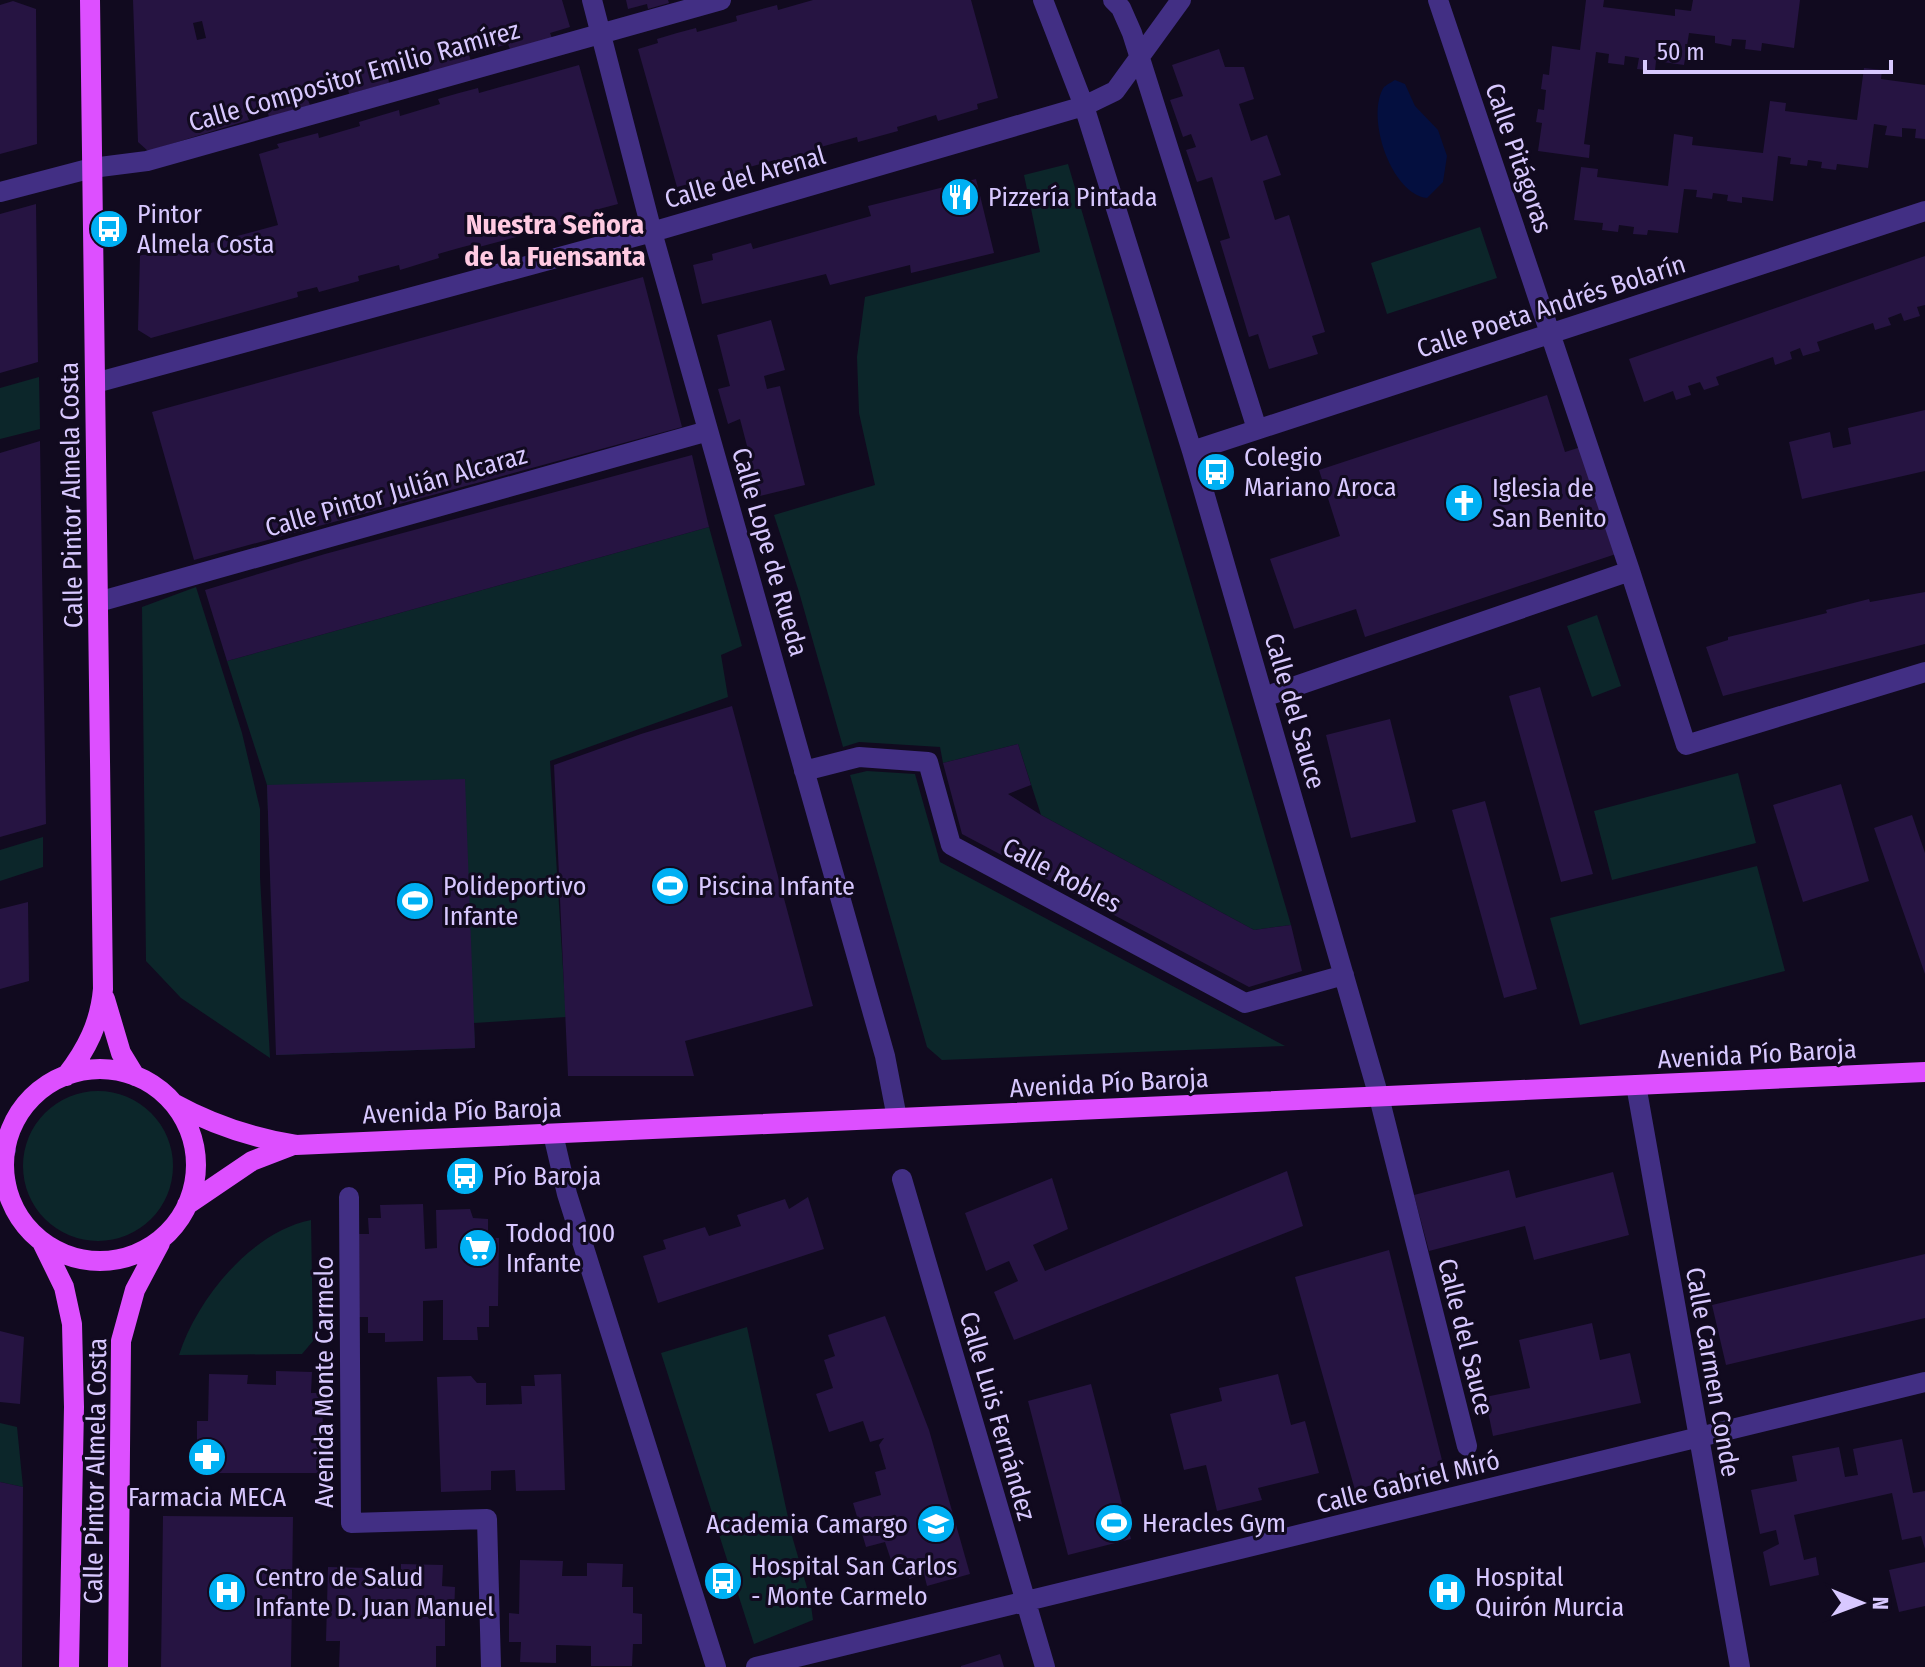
<svg xmlns="http://www.w3.org/2000/svg" width="1925" height="1667" viewBox="0 0 1925 1667" font-family="'Fira Sans Condensed',sans-serif">
<style>
.green{fill:#0c262a}
.water{fill:#040f3f}
.building{fill:#261442;fill-rule:evenodd}
.lines{fill:none;stroke-linecap:round;stroke-linejoin:round}
.minor{stroke:#422f84;stroke-width:20}
.major{stroke:#dd4fff;stroke-width:20}
.labels{text-anchor:middle;stroke-width:6;stroke-linejoin:round;paint-order:stroke}
.street-label{font-size:26px;fill:#d8c8ff;stroke:#110a1f}
.poi-label{font-size:26px;fill:#d8c8ff;stroke:#110a1f;text-anchor:start}
.neighbourhood-label{font-size:28px;font-weight:bold;fill:#ffcae2;stroke:#110a1f}
</style>
<rect width="100%" height="100%" fill="#110a1f"/>
<path class="green" d="M1068 164 1291 925 1254 930 1041 815 1018 744 943 763 940 747 859 742 843 747 799 592 774 515 875 485 859 413 857 357 865 297 1040 252 1024 175Z
M1480 227 1497 278 1387 314 1371 263Z
M39 377 40 429 0 439V388Z
M709 527 742 646 721 655 728 697 550 761 566 1017 474 1023 475 1048 277 1055 267 785 227 661Z
M196 587 242 733 260 809V877L270 1058 181 998 146 961 142 607Z
M1597 615 1621 686 1592 697 1567 626Z
M867 771 915 774 940 862 1285 1046 942 1060 927 1047 850 775Z
M1738 773 1756 843 1612 880 1594 811Z
M43 837V867L0 881V850Z
M1757 866 1785 971 1580 1025 1550 918Z
M23 1166a75 75 0 1 1 150 0a75 75 0 1 1-150 0Z
M311 1220 313 1341 302 1354 179 1355C197 1299 251 1232 311 1220Z
M747 1327 792 1536 810 1598 813 1620 754 1644 661 1353Z
M0 1423 17 1427 23 1487 0 1482Z"/>
<path class="water" d="M1395 80 1405 84 1415 106 1438 130 1447 156 1443 182 1427 198C1391 194 1365 116 1384 87 1385 86 1393 81 1395 80Z"/>
<path class="building" d="M133 0H562L570 27 550 33 552 38 510 49 508 44 469 55 471 61 430 72 428 66 388 77 389 83 349 94 348 89 308 100 310 105 269 117 267 110 247 115 249 120 148 151 138 142ZM202 21 206 38 197 40 193 23Z
M626 0H668L669 3 648 9 647 4 628 9Z
M813 0H971L998 98 977 104 978 109 938 121 936 115 897 127 898 131 858 142 857 137 817 148 818 153 777 164 775 160 735 171 737 176 697 187 696 182 677 187 638 49 658 43 657 39 677 33 696 28 697 32 737 21 736 16 777 5 778 10Z
M1586 0H1604L1603 7 1675 16V9L1691 11 1693 0H1800L1794 48 1762 43 1761 51 1745 49 1746 40 1732 39 1731 46 1715 43V36L1689 33 1684 65 1656 61 1655 71 1637 69 1639 58 1625 56 1624 65 1608 63 1609 54 1596 52 1584 144 1590 145 1589 158 1538 151 1542 123 1536 122 1538 109 1544 110 1546 90 1541 89 1543 74 1549 75 1552 46 1580 50Z
M13 1 36 9 37 144 0 154V5Z
M1219 49 1225 67H1244L1254 99 1239 104 1251 141 1267 135 1281 175 1263 181 1275 220 1289 215 1325 332 1312 336 1318 354 1269 369 1258 334 1249 337 1220 241 1230 238 1212 177 1197 182 1186 150 1196 147 1191 134 1183 137 1170 100 1183 96 1172 65Z
M579 65 618 204 599 209 600 214 556 226 555 221 538 226 518 231 520 236 479 247 478 243 459 248 438 254 439 258 400 270 399 265 358 276 359 281 319 292 317 287 297 292 298 297 151 338 138 330 140 255 211 252 207 244 278 225 259 154 279 148 277 144 318 133 319 138 360 126 359 122 399 110 400 116 440 104 438 99 459 93 478 88 479 93Z
M1864 68 1882 70 1881 79 1925 85V139L1915 138 1916 129 1902 128V137L1885 135 1887 126 1874 124 1868 168 1837 164 1836 170 1821 168 1822 162 1808 160 1807 166 1790 164 1791 158 1778 156 1773 201 1742 197V203L1727 201 1728 195 1713 193 1712 199 1696 197 1697 190 1684 189 1678 233 1648 230 1647 235 1633 234 1634 227 1619 225 1618 232 1602 230 1603 223 1574 220 1581 167 1598 169 1597 177 1668 186 1674 134 1693 137 1692 145 1763 153 1770 101 1786 103 1785 111 1857 120Z
M976 179 994 253 911 273 910 265 830 285 826 274 702 304 693 265 713 260 712 254 751 243 753 249 871 216 868 206Z
M36 204 38 362 0 373V214Z
M1925 256V305L1917 307 1920 316 1904 321 1901 313 1888 318 1891 325 1875 330 1873 323 1817 342 1820 351 1803 356 1800 348 1790 352 1792 359 1775 365 1773 357 1716 377 1719 385 1704 390 1700 382 1688 386 1691 395 1676 400 1673 391 1644 402 1629 359Z
M643 277 682 427 194 560 152 412Z
M771 320 785 370 764 376 767 389 780 386 805 485 760 496 740 419 728 424 718 389 730 386 717 335Z
M1547 395 1565 452 1581 447 1616 554 1365 637 1356 609 1294 629 1270 559 1340 536 1319 470Z
M1925 410V471L1802 499 1789 442 1830 432 1833 448 1851 444 1848 428Z
M40 441 46 824 0 837V453Z
M692 455 709 527 227 661 205 590 325 554Z
M1925 592V644L1723 696 1706 647 1728 640V637L1827 613 1826 610 1869 599 1870 602Z
M1540 687 1593 874 1561 882 1509 696Z
M732 706 813 1006 685 1041 694 1076H568L554 765 641 734Z
M1390 719 1416 822 1351 838 1326 735Z
M1018 744 1031 785 1008 794 1041 815 1254 930 1291 925 1302 971 1249 987 962 834 943 763Z
M465 779 475 1048 276 1055 267 785Z
M1841 784 1869 881 1803 902 1773 805Z
M1485 801 1537 989 1504 998 1452 810Z
M1912 815 1925 853V974L1874 828Z
M28 902 29 981 0 989V909Z
M1509 1170 1516 1198 1613 1172 1629 1235 1534 1260 1525 1226 1429 1251 1414 1195Z
M1287 1171 1303 1226 1014 1340 994 1292 1018 1281 1009 1261 986 1271 965 1213 1052 1178 1068 1229 1033 1245 1045 1271Z
M808 1197 824 1249 658 1303 643 1256 666 1249 663 1240 705 1227 709 1236 741 1226 737 1215 785 1199 789 1209Z
M423 1204 425 1249 437 1248 436 1210 470 1209 473 1218 488 1219V1238H499L498 1306H489V1327H477L478 1340H443V1300L423 1301V1341L385 1342V1333H368V1317H359L358 1234H369L368 1218H381L380 1205Z
M1389 1250 1443 1464 1355 1490 1295 1277Z
M1925 1254V1318L1726 1365 1712 1305Z
M885 1316 929 1430 970 1574 927 1586 924 1574 909 1579 908 1562 893 1566 885 1542 866 1547 853 1503 881 1495 875 1472 886 1469 879 1445 884 1438 870 1442 863 1421 829 1432 816 1394 833 1388 824 1360 835 1356 828 1335Z
M1592 1323 1600 1360 1630 1353 1641 1403 1493 1436 1485 1397 1530 1388 1519 1340Z
M0 1331 24 1337 20 1404 0 1402Z
M276 1371 312 1372 311 1393H323L322 1473H207V1448H197V1421H208L209 1374 248 1375 247 1384 276 1385Z
M561 1374 565 1490 516 1491 515 1470 491 1471V1490L441 1492 437 1377 471 1376 477 1383H486V1405L522 1404 521 1386H535L534 1375Z
M1278 1374 1291 1425 1305 1421 1319 1473 1258 1488 1262 1500 1217 1511 1206 1465 1184 1470 1170 1414 1222 1401 1219 1388Z
M1091 1384 1131 1539 1068 1555 1028 1401Z
M1902 1439 1913 1493 1925 1491V1549L1921 1536 1902 1540 1892 1493 1794 1515 1804 1560 1816 1557 1819 1575 1770 1586 1763 1552 1779 1544 1776 1530 1760 1534 1751 1490 1797 1481 1792 1456 1839 1447 1845 1477 1858 1475 1853 1449Z
M0 1482 23 1487 22 1667H0Z
M163 1516 293 1517 291 1667H161Z
M520 1560 563 1561 562 1576H587V1563L623 1564 622 1587H633V1613L642 1614V1644H633L632 1666H591V1646L556 1645V1663L520 1662 521 1642H509V1613L519 1614Z
M1925 1562V1606L1899 1612 1889 1570Z
M401 1564 443 1565 442 1586 455 1587 454 1618H445V1646H436V1667H339L340 1641H326L328 1567 368 1568V1583L401 1584Z
M1000 1654 1004 1667H961V1666Z"/>
<g class="lines">
<path class="minor" d="M592 0 652 232 885 1056 897 1118
M1043 0 1084 106 1192 451 1379 1097 1467 1446
M1113 0 1121 8 1132 33 1257 429
M1438 0 1630 571
M0 192 92 168 147 161 721 0
M95 383 652 232 1084 106 1115 91 1181 0
M1192 451 1925 211
M98 602 708 431
M1264 697 1630 571 1686 745 1925 672
M804 771 859 757 928 762 951 845 1245 1003 1344 975
M1636 1085 1740 1667
M553 1134 567 1194 716 1667
M0 1154 6 1150
M0 1177 6 1183
M902 1179 1045 1667
M349 1197 351 1523 487 1519 491 1667
M756 1667 1925 1382"/>
<path class="major" d="M105 999 121 1053 135 1076
M4 1165a96 96 0 1 1 192 0a96 96 0 1 1-192 0Z
M66 1076C87 1049 100 1023 103 989L90 0
M173 1103C213 1125 252 1138 296 1145L1925 1072
M187 1205 252 1161 291 1146
M42 1242 64 1287 72 1324 74 1407 69 1667
M118 1667 121 1341 135 1290 160 1243"/>
</g>
<defs>
<symbol id="restaurant-disc" viewBox="-11 -11 22 22"><circle r="9.5" fill="#00b0f3" stroke="#110a1f"/><path d="M-5-6h1v4h1v-4h1v4h1v-4h1v5L-1.5 .5V6h-2V.5L-5-1ZM5-6V6H3V1.5H1.5Q1.5-4 5-6Z" fill="#fff"/></symbol>
<symbol id="bus-disc" viewBox="-11 -11 22 22"><circle r="9.5" fill="#00b0f3" stroke="#110a1f"/><path d="M-5-6H5V4H4V6H2V4H-2V6H-4V4H-5ZM-3.5-4V0h7V-4ZM-3.5 1.2v1.5H-2V1.2ZM2 1.2v1.5H3.5V1.2Z" fill="#fff"/></symbol>
<symbol id="church-disc" viewBox="-11 -11 22 22"><circle r="9.5" fill="#00b0f3" stroke="#110a1f"/><path d="M-1.2-6h2.4v3.5h3.3v2.4h-3.3V6h-2.4V-.1h-3.3v-2.4h3.3Z" fill="#fff"/></symbol>
<symbol id="stadium-disc" viewBox="-11 -11 22 22"><circle r="9.5" fill="#00b0f3" stroke="#110a1f"/><path d="M0-5a6.5 5 0 1 0 0 10a6.5 5 0 1 0 0-10ZM-3.5-1.8h7v3.6h-7Z" fill="#fff"/></symbol>
<symbol id="supermarket-disc" viewBox="-11 -11 22 22"><circle r="9.5" fill="#00b0f3" stroke="#110a1f"/><path d="M-6-5.5h2.5l.6 2H6L4.5 2H-2.5L-4.4-4H-6ZM-1.5 3.2a1.3 1.3 0 1 0 .1 0ZM3 3.2a1.3 1.3 0 1 0 .1 0Z" fill="#fff"/></symbol>
<symbol id="pharmacy-disc" viewBox="-11 -11 22 22"><circle r="9.5" fill="#00b0f3" stroke="#110a1f"/><path d="M-2-6h4v4h4v4h-4v4h-4v-4h-4v-4h4Z" fill="#fff"/></symbol>
<symbol id="school-disc" viewBox="-11 -11 22 22"><circle r="9.5" fill="#00b0f3" stroke="#110a1f"/><path d="M0-5L7-2L0 1L-7-2ZM-4 1L0 2.5L4 1V4Q0 6-4 4Z" fill="#fff"/></symbol>
<symbol id="hospital-disc" viewBox="-11 -11 22 22"><circle r="9.5" fill="#00b0f3" stroke="#110a1f"/><path d="M-5-5h3v3.5h4V-5h3V5h-3V1.5h-4V5h-3Z" fill="#fff"/></symbol>
</defs>
<g fill-rule="evenodd">
<use href="#restaurant-disc" x="938" y="175" width="44" height="44"/>
<use href="#bus-disc" x="87" y="207" width="44" height="44"/>
<use href="#bus-disc" x="1194" y="450" width="44" height="44"/>
<use href="#church-disc" x="1442" y="481" width="44" height="44"/>
<use href="#stadium-disc" x="648" y="864" width="44" height="44"/>
<use href="#stadium-disc" x="393" y="879" width="44" height="44"/>
<use href="#bus-disc" x="443" y="1154" width="44" height="44"/>
<use href="#supermarket-disc" x="456" y="1226" width="44" height="44"/>
<use href="#pharmacy-disc" x="185" y="1435" width="44" height="44"/>
<use href="#stadium-disc" x="1092" y="1501" width="44" height="44"/>
<use href="#school-disc" x="914" y="1502" width="44" height="44"/>
<use href="#bus-disc" x="701" y="1559" width="44" height="44"/>
<use href="#hospital-disc" x="205" y="1570" width="44" height="44"/>
<use href="#hospital-disc" x="1425" y="1570" width="44" height="44"/>
</g>
<g class="labels">
<g class="street-label">
<text transform="translate(354 76) rotate(-16)" y="9">Calle Compositor Emilio Ramírez</text>
<text transform="translate(1519 158) rotate(71)" y="9">Calle Pitágoras</text>
<text transform="translate(745 177) rotate(-16)" y="9">Calle del Arenal</text>
<text transform="translate(1551 306) rotate(-18)" y="9">Calle Poeta Andrés Bolarín</text>
<text transform="translate(396 491) rotate(-16)" y="9">Calle Pintor Julián Alcaraz</text>
<text transform="translate(71 495) rotate(-91)" y="9">Calle Pintor Almela Costa</text>
<text transform="translate(770 552) rotate(74)" y="9">Calle Lope de Rueda</text>
<text transform="translate(1295 711) rotate(74)" y="9">Calle del Sauce</text>
<text transform="translate(1062 875) rotate(28)" y="9">Calle Robles</text>
<text transform="translate(1757 1054) rotate(-3)" y="9">Avenida Pío Baroja</text>
<text transform="translate(1109 1083) rotate(-3)" y="9">Avenida Pío Baroja</text>
<text transform="translate(462 1111) rotate(-2)" y="9">Avenida Pío Baroja</text>
<text transform="translate(1466 1337) rotate(76)" y="9">Calle del Sauce</text>
<text transform="translate(1713 1372) rotate(80)" y="9">Calle Carmen Conde</text>
<text transform="translate(324 1382) rotate(-90)" y="9">Avenida Monte Carmelo</text>
<text transform="translate(998 1416) rotate(74)" y="9">Calle Luis Fernández</text>
<text transform="translate(95 1471) rotate(-89)" y="9">Calle Pintor Almela Costa</text>
<text transform="translate(1408 1482) rotate(-14)" y="9">Calle Gabriel Miró</text>
</g>
<g class="poi-label">
<text x="988" y="206">Pizzería Pintada</text>
<text x="137" y="223">Pintor<tspan x="137" dy="30">Almela Costa</tspan></text>
<text x="1244" y="466">Colegio<tspan x="1244" dy="30">Mariano Aroca</tspan></text>
<text x="1492" y="497">Iglesia de<tspan x="1492" dy="30">San Benito</tspan></text>
<text x="443" y="895">Polideportivo<tspan x="443" dy="30">Infante</tspan></text>
<text x="698" y="895">Piscina Infante</text>
<text x="493" y="1185">Pío Baroja</text>
<text x="506" y="1242">Todod 100<tspan x="506" dy="30">Infante</tspan></text>
<text x="207" y="1506" text-anchor="middle">Farmacia MECA</text>
<text x="1142" y="1532">Heracles Gym</text>
<text x="908" y="1533" text-anchor="end">Academia Camargo</text>
<text x="751" y="1575">Hospital San Carlos<tspan x="751" dy="30">- Monte Carmelo</tspan></text>
<text x="255" y="1586">Centro de Salud<tspan x="255" dy="30">Infante D. Juan Manuel</tspan></text>
<text x="1475" y="1586">Hospital<tspan x="1475" dy="30">Quirón Murcia</tspan></text>
</g>
<g class="neighbourhood-label">
<text x="555" y="234">Nuestra Señora<tspan x="555" dy="32">de la Fuensanta</tspan></text>
</g>
</g>
<g transform="translate(1861 1603) rotate(91)" stroke="#110a1f" stroke-width="6" paint-order="stroke">
<path d="M0-6L14 30L0 20L-14 30Z" fill="#d8c8ff"/>
<text y="-12" font-size="22" font-weight="bold" text-anchor="middle" fill="#d8c8ff">N</text>
</g>
<path d="M1645 60v12h246v-12" fill="none" stroke="#d8c8ff" stroke-width="4"/>
<text x="1657" y="60" font-size="24" fill="#d8c8ff" stroke="#110a1f" stroke-width="6" paint-order="stroke">50 m</text>
</svg>
